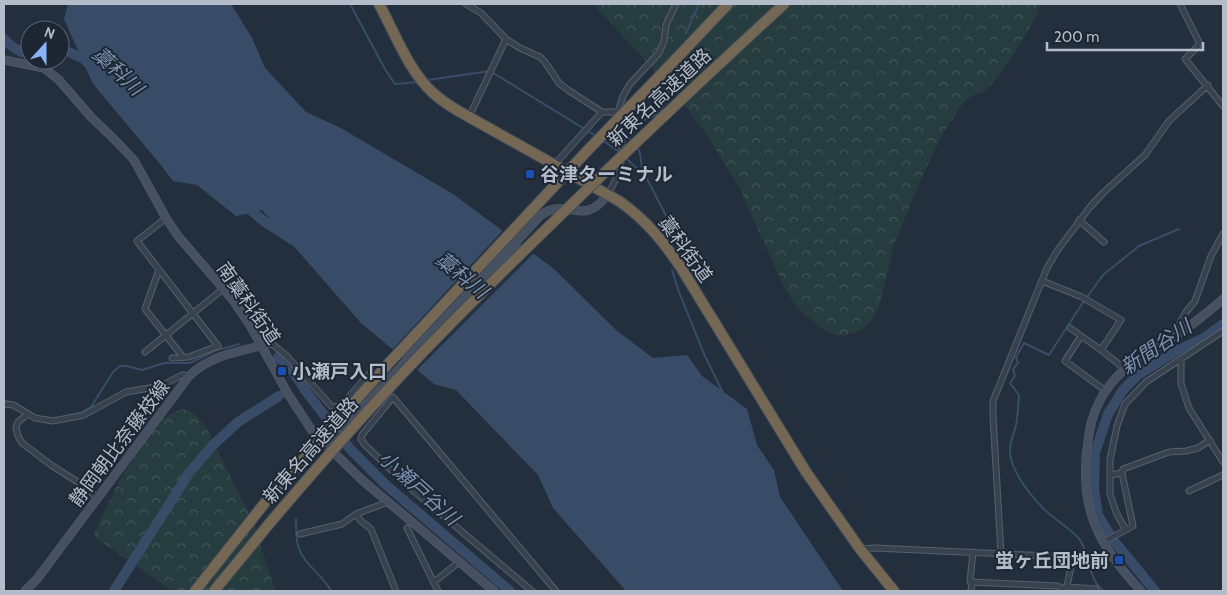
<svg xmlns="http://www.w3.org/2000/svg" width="1227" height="595" viewBox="0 0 1227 595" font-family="Cabin,'Noto Sans JP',sans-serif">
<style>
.forest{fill:url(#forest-crowns)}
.water{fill:#394c67}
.pier{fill:#242f3e}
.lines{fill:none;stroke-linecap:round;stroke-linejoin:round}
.stream{stroke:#394c67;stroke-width:2}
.river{stroke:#394c67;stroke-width:10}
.street-casing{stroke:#565f6c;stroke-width:7}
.secondary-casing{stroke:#565f6c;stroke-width:9}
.highway-casing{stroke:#434c59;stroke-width:12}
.street{stroke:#38414e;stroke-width:5}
.secondary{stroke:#465061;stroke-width:8}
.highway{stroke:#746855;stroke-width:10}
.highway-bridge-casing{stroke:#434c59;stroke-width:12;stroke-linecap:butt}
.highway-bridge{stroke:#746855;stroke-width:10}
.transit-dot{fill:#1a4fb4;stroke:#1d2633;stroke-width:2}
.labels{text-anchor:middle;stroke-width:4;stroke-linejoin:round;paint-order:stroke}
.street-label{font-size:19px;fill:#b4bcc9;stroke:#1d2633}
.poi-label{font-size:19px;font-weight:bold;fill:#b4bcc9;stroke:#1d2633;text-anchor:start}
.water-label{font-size:20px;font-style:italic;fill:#7c92b1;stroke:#1d2633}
</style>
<defs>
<pattern id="forest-crowns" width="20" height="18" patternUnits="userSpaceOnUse" patternTransform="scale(1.25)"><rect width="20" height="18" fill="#263c3f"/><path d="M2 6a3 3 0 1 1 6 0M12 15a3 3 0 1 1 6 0" fill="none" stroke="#435659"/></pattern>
</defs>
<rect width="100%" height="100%" fill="#242f3e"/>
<path class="forest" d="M593 4H1040L1038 13 1022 41 1002 72 985 91 972 96 963 103 940 138 922 177 895 242 879 307 870 323 860 331 842 336 827 332 798 309 785 289 738 185 706 134 679 97Z
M183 409 194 413 205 425 256 528 265 561 276 591H172L93 536 118 483 150 431 158 422 172 413Z"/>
<path class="water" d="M68 4H231L252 38 265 68 306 112 339 127 453 194 554 269 616 330 653 358 687 355 702 376 747 409 757 445 774 470 780 497 843 591H626L553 508 538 475 456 390 434 384 361 323 262 210 236 216 197 185 173 181 160 164 93 84 64 19Z"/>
<path class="pier" d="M504 229 516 238 400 359 391 351Z
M524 244 535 252 415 372 405 363Z"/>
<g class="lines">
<path class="stream" d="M350 4 385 69 395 84 418 82
M686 33 699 4
M428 80 490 71 596 136
M602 140 621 153
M632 142 628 136C634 123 648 118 660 113L679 64
M637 147C643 154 639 165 644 173
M626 158 646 177
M646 177 677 237 678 249
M672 270 679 292 704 354 723 393
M4 401 16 403 37 416
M81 413 91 407 113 372 120 366H127L142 370 164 363H190L217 350 240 344
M296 519C296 528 296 538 298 546 303 564 323 575 331 591
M1104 591C1088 580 1090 555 1080 540 1076 533 1055 519 1048 513 1033 499 1008 469 1010 448 1011 440 1014 433 1016 425 1018 415 1018 405 1019 395L1010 383 1015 376 1013 369 1018 363 1016 357 1024 343 1049 355 1082 304 1103 275 1139 246 1179 229"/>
<path class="river" d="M4 39C12 47 18 52 30 54
M60 48 84 59 91 66
M242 203 265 222 293 240
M278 357 292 370 305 390 351 450 386 485 510 591
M114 591 189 473 212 446 238 422 279 396
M1155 591 1114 541 1098 515 1094 489 1095 453 1108 414 1123 390 1138 375 1178 350 1204 338 1223 324"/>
<defs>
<path id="street" d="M466 4 481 13 506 39 520 48 540 57 545 62 559 83 568 90 602 112H618C623 146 627 165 607 195
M1180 4 1199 42 1198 46 1185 59 1223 106
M618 112 623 96 630 84 659 53 664 41 666 25 676 4
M469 117 506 39
M554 165 602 112
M166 218 137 241 218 346 189 357 172 358
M1079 220 1104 242
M159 270 145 309 183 357
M1042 281 1082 297 1121 320 1101 350 1125 369
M1070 328 1101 350
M1081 336 1065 361 1106 391
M1172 337 1186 312 1195 301 1211 256 1223 234
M261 346 272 344 287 356 331 406 340 407 369 374 384 388
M145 352 223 289
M1181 359V384L1189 408 1223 462
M4 404 13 405 35 418 53 421 84 415 126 392 161 386 182 375 189 376
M28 414 18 422 16 427 18 436 22 443 51 465 84 486 98 498
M1110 475 1122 473 1123 469 1169 452 1186 451 1198 448 1210 440
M1189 491 1223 475
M356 514 361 521 371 529 396 591
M407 528 438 591
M1125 529 1116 512 1110 494V460L1117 426 1125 404 1146 382 1223 331
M300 534 342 524 356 514 388 502
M1103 542 1133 526 1122 473
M860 549 875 548 1073 557H1112
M973 552 970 582 1057 586 1066 590
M1001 554 993 416V401L1047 268 1057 251 1090 207 1104 192 1145 155 1169 121 1208 85
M434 582 459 562
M1066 587 1096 589
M532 591 408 486 365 445 361 439 362 435 393 397 556 591
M971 591 972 583
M1066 591 1073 557"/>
<path id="secondary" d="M4 60 44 68 59 80 91 117 114 139 134 160 166 218 178 236 233 300 251 327 288 394 313 432 362 480 494 591
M328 446 540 216C566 195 583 229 607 195
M25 591 37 579 189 376C210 356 233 353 261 346
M1141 591C1097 544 1078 507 1088 441 1091 413 1103 388 1125 369 1139 356 1156 349 1172 338 1190 327 1207 313 1223 299"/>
<path id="highway" d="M379 4C395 33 408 70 433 93 444 103 456 110 469 117L619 201C646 220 661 239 680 266L806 472 860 549 894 591
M673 62 728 4
M715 68 784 4
M195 591 268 499
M214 591 269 524"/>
</defs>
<use href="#street" class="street-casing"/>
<use href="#secondary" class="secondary-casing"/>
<use href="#highway" class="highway-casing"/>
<use href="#street" class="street"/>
<use href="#secondary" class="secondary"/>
<use href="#highway" class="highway"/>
<defs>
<path id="highway-bridge" d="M268 499 389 363 587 151 673 62
M269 524C319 465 371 406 425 350 519 253 617 160 715 68"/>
</defs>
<use href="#highway-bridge" class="highway-bridge-casing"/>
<use href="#highway-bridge" class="highway-bridge"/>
</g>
<g class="transit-dot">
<rect x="525" y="169" width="10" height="10" rx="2.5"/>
<rect x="277" y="366" width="10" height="10" rx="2.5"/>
<rect x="1114" y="555" width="10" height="10" rx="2.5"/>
</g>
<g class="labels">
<g class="street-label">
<text transform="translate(659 97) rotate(-43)" y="7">新東名高速道路</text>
<text transform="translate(686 249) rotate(54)" y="7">藁科街道</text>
<text transform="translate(249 303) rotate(55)" y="7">南藁科街道</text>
<text transform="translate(119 443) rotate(-53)" y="7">静岡朝比奈藤枝線</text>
<text transform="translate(310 450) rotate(-49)" y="7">新東名高速道路</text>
</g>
<g class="poi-label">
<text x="540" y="181">谷津ターミナル</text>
<text x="292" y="378">小瀬戸入口</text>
<text x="1109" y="567" text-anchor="end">蛍ヶ丘団地前</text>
</g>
<g class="water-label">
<text transform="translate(118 71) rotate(43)" y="7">藁科川</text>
<text transform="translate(462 275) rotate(39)" y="7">藁科川</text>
<text transform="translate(1156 347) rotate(-34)" y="7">新間谷川</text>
<text transform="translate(419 488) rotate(42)" y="7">小瀬戸谷川</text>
</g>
</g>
<rect width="1227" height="595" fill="none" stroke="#b4bcc9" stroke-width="10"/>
<g transform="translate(45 45) rotate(21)"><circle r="24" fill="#1d2633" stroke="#59626f"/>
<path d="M0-4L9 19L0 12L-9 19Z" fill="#8ab4f8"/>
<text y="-8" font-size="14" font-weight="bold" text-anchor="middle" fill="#b4bcc9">N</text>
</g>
<path d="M1047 42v8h156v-8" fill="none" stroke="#b4bcc9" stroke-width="2.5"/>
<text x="1054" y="42" font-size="15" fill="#b4bcc9" stroke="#1d2633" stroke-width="4" paint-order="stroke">200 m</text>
</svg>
